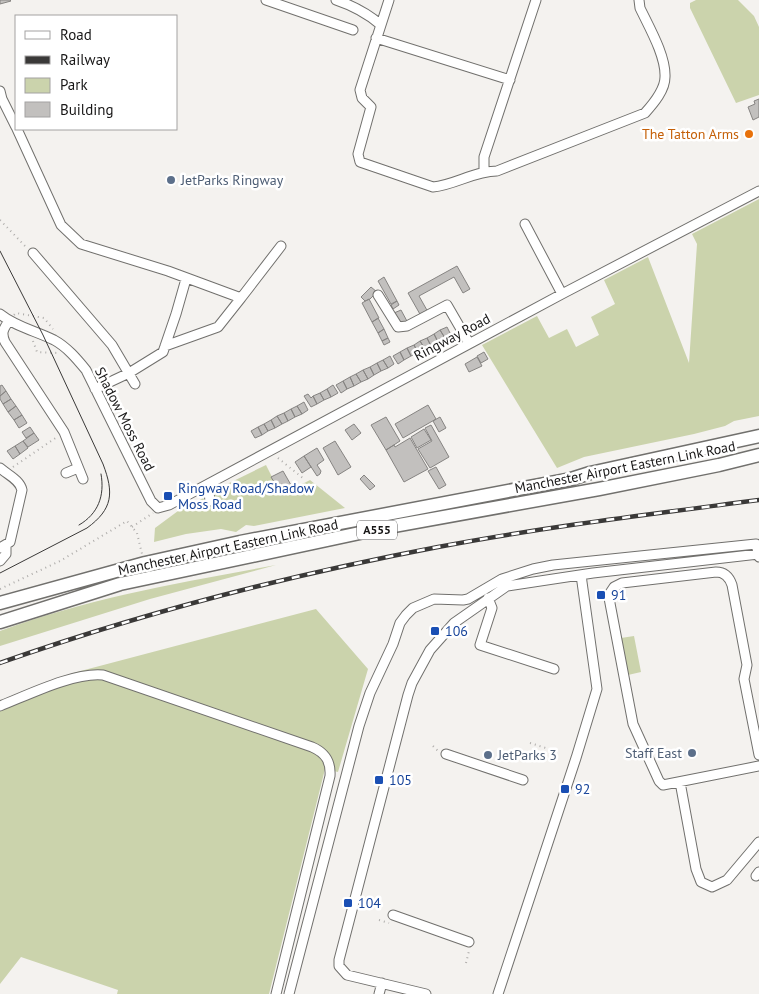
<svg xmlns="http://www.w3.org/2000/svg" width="759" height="994" viewBox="0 0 759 994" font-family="'PT Sans',sans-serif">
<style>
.green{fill:#cbd3ac}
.building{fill:#c2c0be;stroke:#868482}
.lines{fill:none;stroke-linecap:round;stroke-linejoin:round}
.minor-casing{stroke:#71706d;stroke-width:11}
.highway-casing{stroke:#71706d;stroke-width:15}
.path{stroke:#afadab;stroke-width:2;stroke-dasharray:1 4;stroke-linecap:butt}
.minor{stroke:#fff;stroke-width:9}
.highway{stroke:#fff;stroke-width:12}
.tram{stroke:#3a3938;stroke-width:1}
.rail-casing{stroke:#3a3938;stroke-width:4.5}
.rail{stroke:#fff;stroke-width:2.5;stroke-dasharray:8;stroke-linecap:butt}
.food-dot{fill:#e8710a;stroke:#fff;stroke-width:2}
.service-dot{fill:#5c6f8a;stroke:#fff;stroke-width:2}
.transit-dot{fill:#1a4fb4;stroke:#fff;stroke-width:2}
.labels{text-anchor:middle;stroke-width:5;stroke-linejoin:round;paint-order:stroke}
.shield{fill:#fff;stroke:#5d5d5d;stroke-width:1}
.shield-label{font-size:12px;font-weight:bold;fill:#181717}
.food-label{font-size:14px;fill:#c56008;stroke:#fff;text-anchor:end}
.service-label{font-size:14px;fill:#4e5e75;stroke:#fff;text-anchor:start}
.street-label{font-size:14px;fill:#181717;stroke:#fff}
.transit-label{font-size:14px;fill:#164399;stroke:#fff;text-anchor:start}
</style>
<rect width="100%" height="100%" fill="#f4f2ef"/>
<path class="green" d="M696 0H738L754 16 759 27V95L736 103 690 8V3Z
M759 199V416L734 421 725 426 694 434 584 457 557 468 482 345 537 316 549 338 567 329 576 347 599 335 591 317 615 304 604 280 648 257 689 363 697 244 692 234Z
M266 465 281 495 310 480 345 508 254 526 246 525 236 532 221 529 186 534 154 542 155 528 178 511 203 498 206 503 214 500V489L219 488Z
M276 565 150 599 0 646V631C88 598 183 582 276 565Z
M316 609 368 669 338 772 325 769 269 994H117L118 990 21 957 0 984V701L73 673Z
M634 636 641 672 628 675 621 638Z"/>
<path class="building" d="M0 0H10L11 1 0 4Z
M759 99V117L753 120 748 107 755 104 754 101Z
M457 266 470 289 463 293 454 277 419 296 428 312 421 316 408 293Z
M384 277 397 301 391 304 378 281Z
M371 287 377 292 370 299 365 301 361 297Z
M369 299 379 318 372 322 362 303Z
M397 301 399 305 393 309 391 305Z
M401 310 408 323 401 327 394 313Z
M378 318 384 329 378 333 372 322Z
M447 327 451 335 445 338 440 330Z
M384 329 388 338 382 341 378 333Z
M440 330 445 338 438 342 434 334Z
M434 334 438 342 431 346 427 338Z
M388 338 390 342 384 345 382 341Z
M427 338 431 346 425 349 420 341Z
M420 341 425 349 418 353 414 345Z
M414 345 418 353 411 356 407 348Z
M407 348 411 356 404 360 400 352Z
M400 352 404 360 398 364 393 356Z
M484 352 488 359 481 363 477 356Z
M390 356 394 364 388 368 383 360Z
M477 357 482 366 469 372 465 364Z
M383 360 388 368 381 371 377 363Z
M377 363 381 371 374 375 370 367Z
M370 367 374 375 368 379 363 370Z
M363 370 368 379 361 382 356 374Z
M356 374 361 382 354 386 350 377Z
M350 377 354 386 347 389 343 381Z
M343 381 347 389 341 393 336 385Z
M2 385 6 391 0 396V386Z
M333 385 338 393 331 397 327 389Z
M327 389 331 397 324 400 320 393Z
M6 391 11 399 3 404 0 399V396Z
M320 393 324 400 317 404 313 396Z
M308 394 311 398 313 396 317 404 311 407 304 396Z
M11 399 16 406 8 412 3 404Z
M304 402 308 410 302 414 297 406Z
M428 405 436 419 403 438 395 424Z
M16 406 22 415 14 420 8 412Z
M297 406 302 414 295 417 291 409Z
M291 409 295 417 288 421 284 413Z
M284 413 288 421 282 424 277 416Z
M22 415 27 423 19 428 14 420Z
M277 416 282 424 275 428 271 420Z
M386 417 400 441 386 450 371 425Z
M440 417 446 428 439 432 433 421Z
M271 420 275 428 268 431 264 424Z
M264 424 268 431 262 435 258 427Z
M354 424 361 433 352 440 345 430Z
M431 425 449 457 430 468 418 449 432 441 425 428Z
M30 427 34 433 26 438 22 432Z
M258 427 262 435 255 438 251 431Z
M424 429 431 440 417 448 411 437Z
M34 433 39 440 28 447 23 441Z
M410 438 428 469 404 482 386 450 394 445 395 447Z
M23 441 28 448 20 454 15 446Z
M335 441 351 467 338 475 323 448Z
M15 446 20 454 13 459 7 451Z
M317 448 324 460 317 465 321 471 320 474 317 476 304 456Z
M304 456 311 467 302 473 295 462Z
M436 467 446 485 439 489 428 471Z
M283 471 291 485 285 489 282 484 277 487 271 477Z
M364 475 375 486 370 490 360 479Z"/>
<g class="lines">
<defs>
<path id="minor" d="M266 0 353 30
M336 0C354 6 367 13 381 25
M389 0 360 90 362 98 371 107 358 154 360 162 433 187C455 185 474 171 497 171L645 113C654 103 665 90 665 77 666 56 649 27 640 8L639 0
M376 38 510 80
M0 91 2 99 16 127
M17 129 61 225 81 244 168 271 241 298 281 246
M484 171V157L536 0
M525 224 562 294
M33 253 112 345 135 384
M378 295 398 327 407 326 447 305 469 343
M0 314C16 327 36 331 54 340 67 347 77 359 86 370L151 501 158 508 169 505 562 294 759 191
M9 321C3 329 1 333 5 342L64 432 83 479
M165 346 218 327 241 298
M95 389 129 373 163 352 176 314 186 279
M0 468C8 475 20 480 22 490L10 542 0 548
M66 473 78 468
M208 484 210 501
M0 561 6 554V546
M488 598 492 608 480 645 554 669
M0 706C28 695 74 672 103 675L312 747C326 753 331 762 330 776L276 994
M446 754 523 780
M759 755 744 679 747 665 732 585C729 576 724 572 716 572L622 583 614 587 610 593 609 598 633 724 659 781 663 785 759 766
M680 782 696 869 701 882 712 887 727 880 759 842
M756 876 759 872
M393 915 469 942
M289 994 359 726 370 693 393 644 400 623 406 615 413 608 434 599 463 600 468 599 502 579 533 569 553 565 756 544 759 557
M379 994 382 983
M426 994 347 975 339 966V960L408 695 412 683 430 650 454 623 507 586 593 573 759 554
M498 994 576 758 597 689 581 575"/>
<path id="highway" d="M0 603 145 563 240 542 571 479 590 473 759 436
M0 622 120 584 388 527 599 489 719 465 759 455"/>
</defs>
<use href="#minor" class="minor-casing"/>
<use href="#highway" class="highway-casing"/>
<path class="path" d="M0 220 26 247
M14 315 16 313 44 318 53 329
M33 341 37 352 58 353
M278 458 304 479
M13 467 57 437
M132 527 153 513
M0 589 60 561 127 521 137 533 142 554
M530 743 552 750
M433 746 438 751
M379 920 389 923
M466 963 469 951"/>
<use href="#minor" class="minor"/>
<use href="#highway" class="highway"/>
<path class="tram" d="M0 251 43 335 103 464C114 493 113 509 87 528L0 573
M79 525C98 514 105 496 101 474"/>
<defs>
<path id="rail" d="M0 663C142 613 290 575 438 547 544 527 652 514 759 500"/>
</defs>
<use href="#rail" class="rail-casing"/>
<use href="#rail" class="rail"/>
</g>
<circle class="food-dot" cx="749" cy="134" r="5"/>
<g class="service-dot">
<circle cx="171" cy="180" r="5"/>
<circle cx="692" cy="753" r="5"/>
<circle cx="488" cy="755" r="5"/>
</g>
<g class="transit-dot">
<rect x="163" y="491" width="10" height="10" rx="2.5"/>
<rect x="596" y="590" width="10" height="10" rx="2.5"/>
<rect x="430" y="626" width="10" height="10" rx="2.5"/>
<rect x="374" y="775" width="10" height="10" rx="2.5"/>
<rect x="560" y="784" width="10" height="10" rx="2.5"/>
<rect x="343" y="898" width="10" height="10" rx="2.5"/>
</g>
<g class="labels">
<rect class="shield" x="357" y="520.5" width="40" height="19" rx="4"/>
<g class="shield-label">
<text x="377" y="534">A555</text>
</g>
<g class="food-label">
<text x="739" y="139">The Tatton Arms</text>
</g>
<g class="service-label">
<text x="181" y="185">JetParks Ringway</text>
<text x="682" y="758" text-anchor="end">Staff East</text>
<text x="498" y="760">JetParks 3</text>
</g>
<g class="street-label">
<text transform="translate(452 337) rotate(-28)" y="5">Ringway Road</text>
<text transform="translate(125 419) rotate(63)" y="5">Shadow Moss Road</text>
<text transform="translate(625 467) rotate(-11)" y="5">Manchester Airport Eastern Link Road</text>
<text transform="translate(228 547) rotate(-12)" y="5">Manchester Airport Eastern Link Road</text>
</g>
<g class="transit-label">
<text x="178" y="493">Ringway Road/Shadow<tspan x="178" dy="16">Moss Road</tspan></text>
<text x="611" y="600">91</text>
<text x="445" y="636">106</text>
<text x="389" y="785">105</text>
<text x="575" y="794">92</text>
<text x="358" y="908">104</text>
</g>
</g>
<rect x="15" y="15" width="162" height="115" fill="#ffffff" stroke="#a3a2a2"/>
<rect x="25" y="31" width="25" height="8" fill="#ffffff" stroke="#a3a2a2"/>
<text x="60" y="40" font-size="15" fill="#181717">Road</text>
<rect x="25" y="56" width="25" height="8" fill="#3a3938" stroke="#a3a2a2"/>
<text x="60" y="65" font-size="15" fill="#181717">Railway</text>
<rect x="25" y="78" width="25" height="15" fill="#cbd3ac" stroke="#a3a2a2"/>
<text x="60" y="90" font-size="15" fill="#181717">Park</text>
<rect x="25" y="102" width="25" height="15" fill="#c2c0be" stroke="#a3a2a2"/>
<text x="60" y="115" font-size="15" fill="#181717">Building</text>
</svg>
